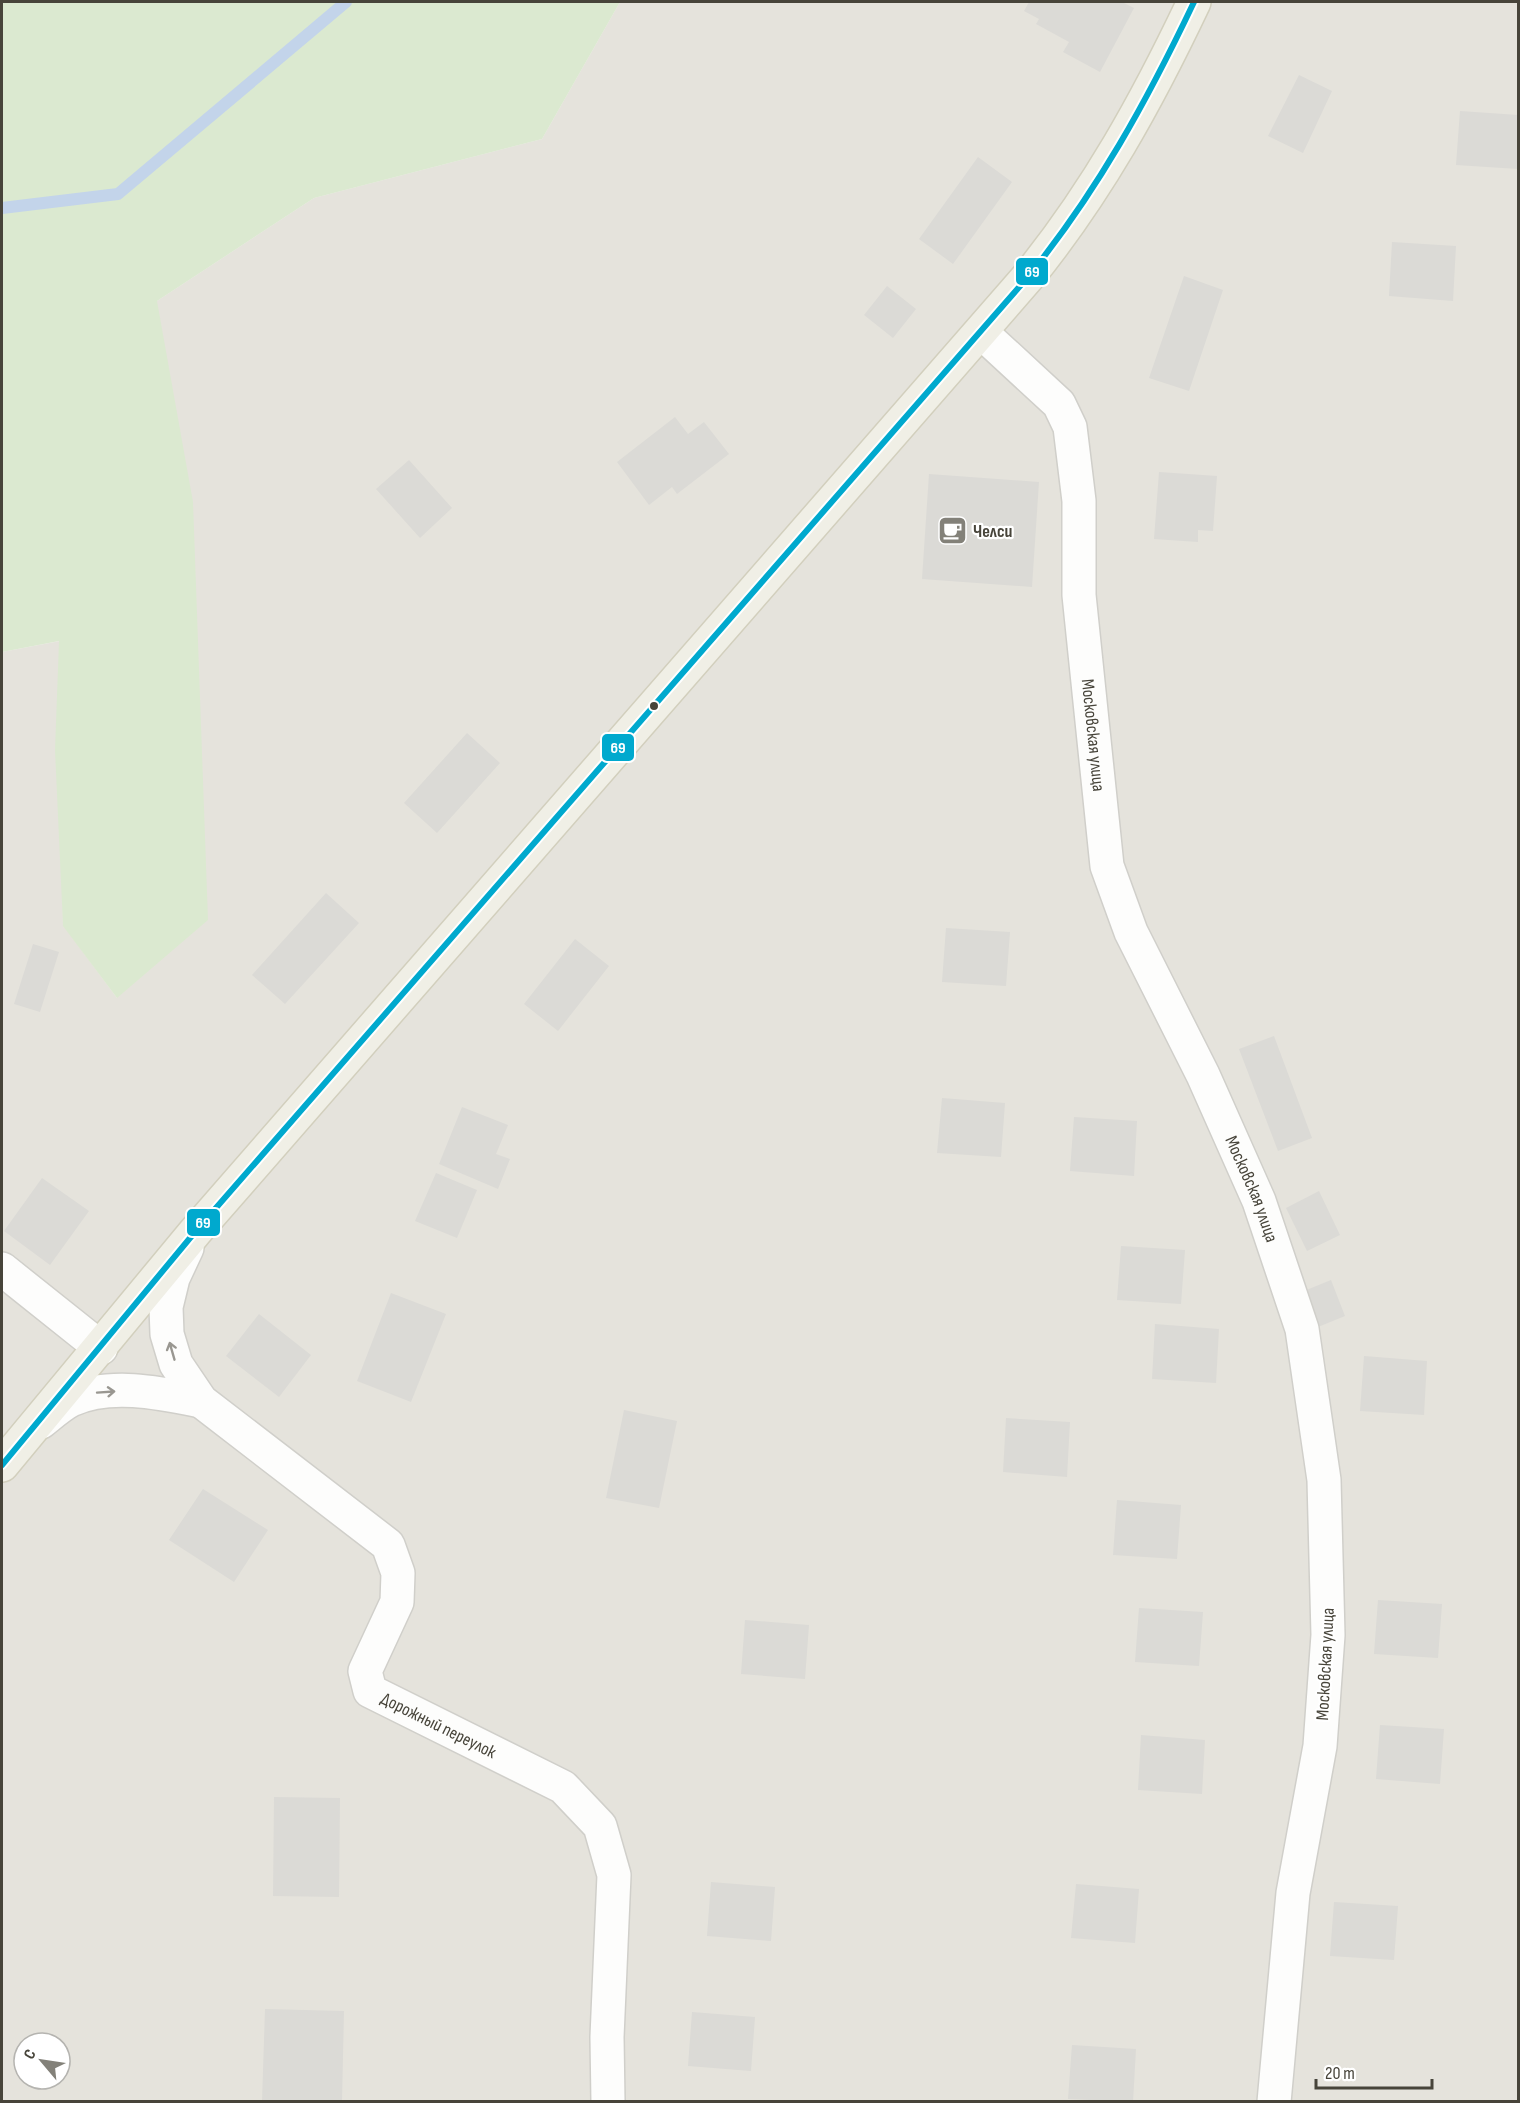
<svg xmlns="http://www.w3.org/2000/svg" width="1520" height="2103" viewBox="0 0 1520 2103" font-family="'Sofia Sans Condensed',sans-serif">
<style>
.residential{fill:#e5e3dc;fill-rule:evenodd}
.green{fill:#dbe9d0}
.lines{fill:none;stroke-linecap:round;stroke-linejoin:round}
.stream{stroke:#c3d4ea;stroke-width:12}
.building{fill:#dbdad6}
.minor-casing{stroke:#d0cfca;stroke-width:36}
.primary-casing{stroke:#d2cfbd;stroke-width:36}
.minor{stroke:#fdfdfc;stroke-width:33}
.primary{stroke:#f0efe6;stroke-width:33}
.bus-1-casing{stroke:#fff;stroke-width:10}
.bus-1{stroke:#00a9ce;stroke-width:6}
.oneway{stroke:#999791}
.bus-dot{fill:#47443a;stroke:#fff;stroke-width:2}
.labels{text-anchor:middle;stroke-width:4.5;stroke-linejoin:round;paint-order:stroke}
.poi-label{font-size:18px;font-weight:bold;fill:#47443a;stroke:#fff;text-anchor:start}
.street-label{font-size:18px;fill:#47443a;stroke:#fff}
.line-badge{stroke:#fff;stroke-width:2}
.badge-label{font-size:16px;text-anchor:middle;font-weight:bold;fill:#fff}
</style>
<rect width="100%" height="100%" fill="#f2f1ed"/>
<path class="residential" d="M620 2H1518V2101L2 2102V652L60 641 63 925 117 998 157 301 314 198 542 139ZM24 2043H60V2079H24Z"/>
<path class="green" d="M2 2H620L542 139 314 198 157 301 193 502 208 920 117 998 63 926 55 750 59 641 2 652Z"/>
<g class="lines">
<path class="stream" d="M2 208 118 194 346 2"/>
</g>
<path class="building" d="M1029 2H1122L1134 8 1100 72 1063 52 1069 42 1036 24 1039 19 1024 11Z
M1299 75 1332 91 1303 153 1268 136Z
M1460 111 1518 115V169L1456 165Z
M978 157 1012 182 953 264 919 239Z
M1392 242 1456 246 1453 301 1389 296Z
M1184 276 1223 290 1189 391 1149 378Z
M887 286 916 309 893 338 864 315Z
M675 417 688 434 704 422 729 454 677 494 672 487 649 505 617 462Z
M409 460 452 508 420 538 376 489Z
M1159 472 1217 476 1213 531 1198 530V542L1154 539Z
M929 474 1039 482 1032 587 922 579Z
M467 733 500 763 437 833 404 803Z
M326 893 359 923 285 1004 252 975Z
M946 928 1010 932 1006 986 942 982Z
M575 939 609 966 558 1031 524 1004Z
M33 944 59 952 40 1012 14 1004Z
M1274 1036 1312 1138 1278 1151 1239 1049Z
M942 1098 1005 1103 1001 1157 937 1153Z
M462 1107 508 1125 496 1154 510 1159 498 1189 439 1164Z
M1074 1117 1137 1121 1134 1176 1070 1171Z
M436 1173 477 1190 457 1238 415 1221Z
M42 1178 89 1211 50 1265 4 1231Z
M1319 1191 1340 1235 1307 1251 1286 1208Z
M1121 1246 1185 1250 1181 1304 1117 1300Z
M1331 1280 1345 1316 1318 1327 1304 1291Z
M391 1293 446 1314 411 1402 357 1381Z
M259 1314 311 1355 279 1397 226 1356Z
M1155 1324 1219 1329 1216 1383 1152 1379Z
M1364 1356 1427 1361 1424 1415 1360 1411Z
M624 1410 677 1421 659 1508 606 1498Z
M1006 1418 1070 1422 1067 1477 1003 1472Z
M203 1489 268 1530 234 1582 169 1540Z
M1117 1500 1181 1505 1177 1559 1113 1555Z
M1378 1600 1442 1604 1438 1658 1374 1654Z
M1139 1608 1203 1612 1199 1666 1135 1662Z
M745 1620 809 1625 805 1679 741 1674Z
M1380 1725 1444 1729 1440 1784 1376 1779Z
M1141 1735 1205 1740 1202 1794 1138 1790Z
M274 1797 340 1798 339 1897 273 1896Z
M711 1882 775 1887 771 1941 707 1936Z
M1076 1884 1139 1889 1135 1943 1071 1938Z
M1334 1902 1398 1906 1394 1960 1330 1956Z
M265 2009 344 2011 342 2102H262Z
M692 2012 755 2017 751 2071 688 2066Z
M1072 2045 1136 2049 1133 2102 1068 2099Z"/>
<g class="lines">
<defs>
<g id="minor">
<path id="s1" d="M981 332 1059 404 1070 427 1079 501V595L1107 866 1131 932 1203 1075 1259 1201 1302 1329 1324 1480 1328 1635 1320 1746 1293 1893 1274 2102"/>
<path id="s2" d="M187 1248 173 1278 166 1307 167 1334 176 1364 201 1401 388 1545 398 1573 397 1602 365 1671 370 1691 563 1787 600 1826 614 1875 607 2037 608 2102"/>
<path d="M2 1269 101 1348"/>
<path d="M41 1422C50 1415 61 1405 71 1400 110 1382 161 1393 201 1401"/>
</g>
<path id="primary" d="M2 1465 195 1232 1027 278C1097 192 1147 101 1194 2"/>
</defs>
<use href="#minor" class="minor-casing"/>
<use href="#primary" class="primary-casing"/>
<use href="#minor" class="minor"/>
<use href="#primary" class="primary"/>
<defs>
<path id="bus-1" d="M2 1465 195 1232 1027 278C1097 192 1147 101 1194 2"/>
</defs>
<use href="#bus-1" class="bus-1-casing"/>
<use href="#bus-1" class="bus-1"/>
</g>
<defs><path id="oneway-shaft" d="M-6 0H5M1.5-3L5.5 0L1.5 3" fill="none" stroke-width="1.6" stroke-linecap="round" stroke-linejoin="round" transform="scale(1.5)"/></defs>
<g class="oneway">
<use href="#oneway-shaft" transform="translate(172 1351) rotate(-106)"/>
<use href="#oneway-shaft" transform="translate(106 1392) rotate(-4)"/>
</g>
<defs>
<symbol id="cafe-square" viewBox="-11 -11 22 22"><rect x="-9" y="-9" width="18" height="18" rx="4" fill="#838179" stroke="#fff"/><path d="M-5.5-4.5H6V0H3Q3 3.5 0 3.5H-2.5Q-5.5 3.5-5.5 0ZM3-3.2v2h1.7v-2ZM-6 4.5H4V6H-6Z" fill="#fff"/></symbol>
</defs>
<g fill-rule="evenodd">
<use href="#cafe-square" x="936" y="514" width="33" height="33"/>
</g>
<circle class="bus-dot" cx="654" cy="706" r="5"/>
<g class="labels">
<g class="poi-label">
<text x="973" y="537">Челси</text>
</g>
<g class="street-label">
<text dy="6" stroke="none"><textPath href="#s1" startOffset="441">Московская улица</textPath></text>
<text dy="6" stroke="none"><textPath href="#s1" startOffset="927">Московская улица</textPath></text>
<text transform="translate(1325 1664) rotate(-87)" y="6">Московская улица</text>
<text dy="6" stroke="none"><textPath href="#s2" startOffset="634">Дорожный переулок</textPath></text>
</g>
</g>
<g class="line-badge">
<rect x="1015" y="257" width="34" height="29" rx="6" fill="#00a9ce"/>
<rect x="601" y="733" width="34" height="29" rx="6" fill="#00a9ce"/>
<rect x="186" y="1208" width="35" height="29" rx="6" fill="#00a9ce"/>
</g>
<g class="badge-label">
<text x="1032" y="277">69</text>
<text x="618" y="753">69</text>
<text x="203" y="1228">69</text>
</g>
<rect width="1520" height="2103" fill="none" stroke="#47443a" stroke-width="6"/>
<g transform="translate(42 2061) rotate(299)"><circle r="28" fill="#ffffff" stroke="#b5b4b0" stroke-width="1.5"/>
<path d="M0-4.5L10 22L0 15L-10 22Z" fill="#838179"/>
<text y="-9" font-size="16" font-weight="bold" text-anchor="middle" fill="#47443a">С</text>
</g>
<path d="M1316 2079v9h116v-9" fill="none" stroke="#47443a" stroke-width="3"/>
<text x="1325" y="2079" font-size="18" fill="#47443a" stroke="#ffffff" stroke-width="4.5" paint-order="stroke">20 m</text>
</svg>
